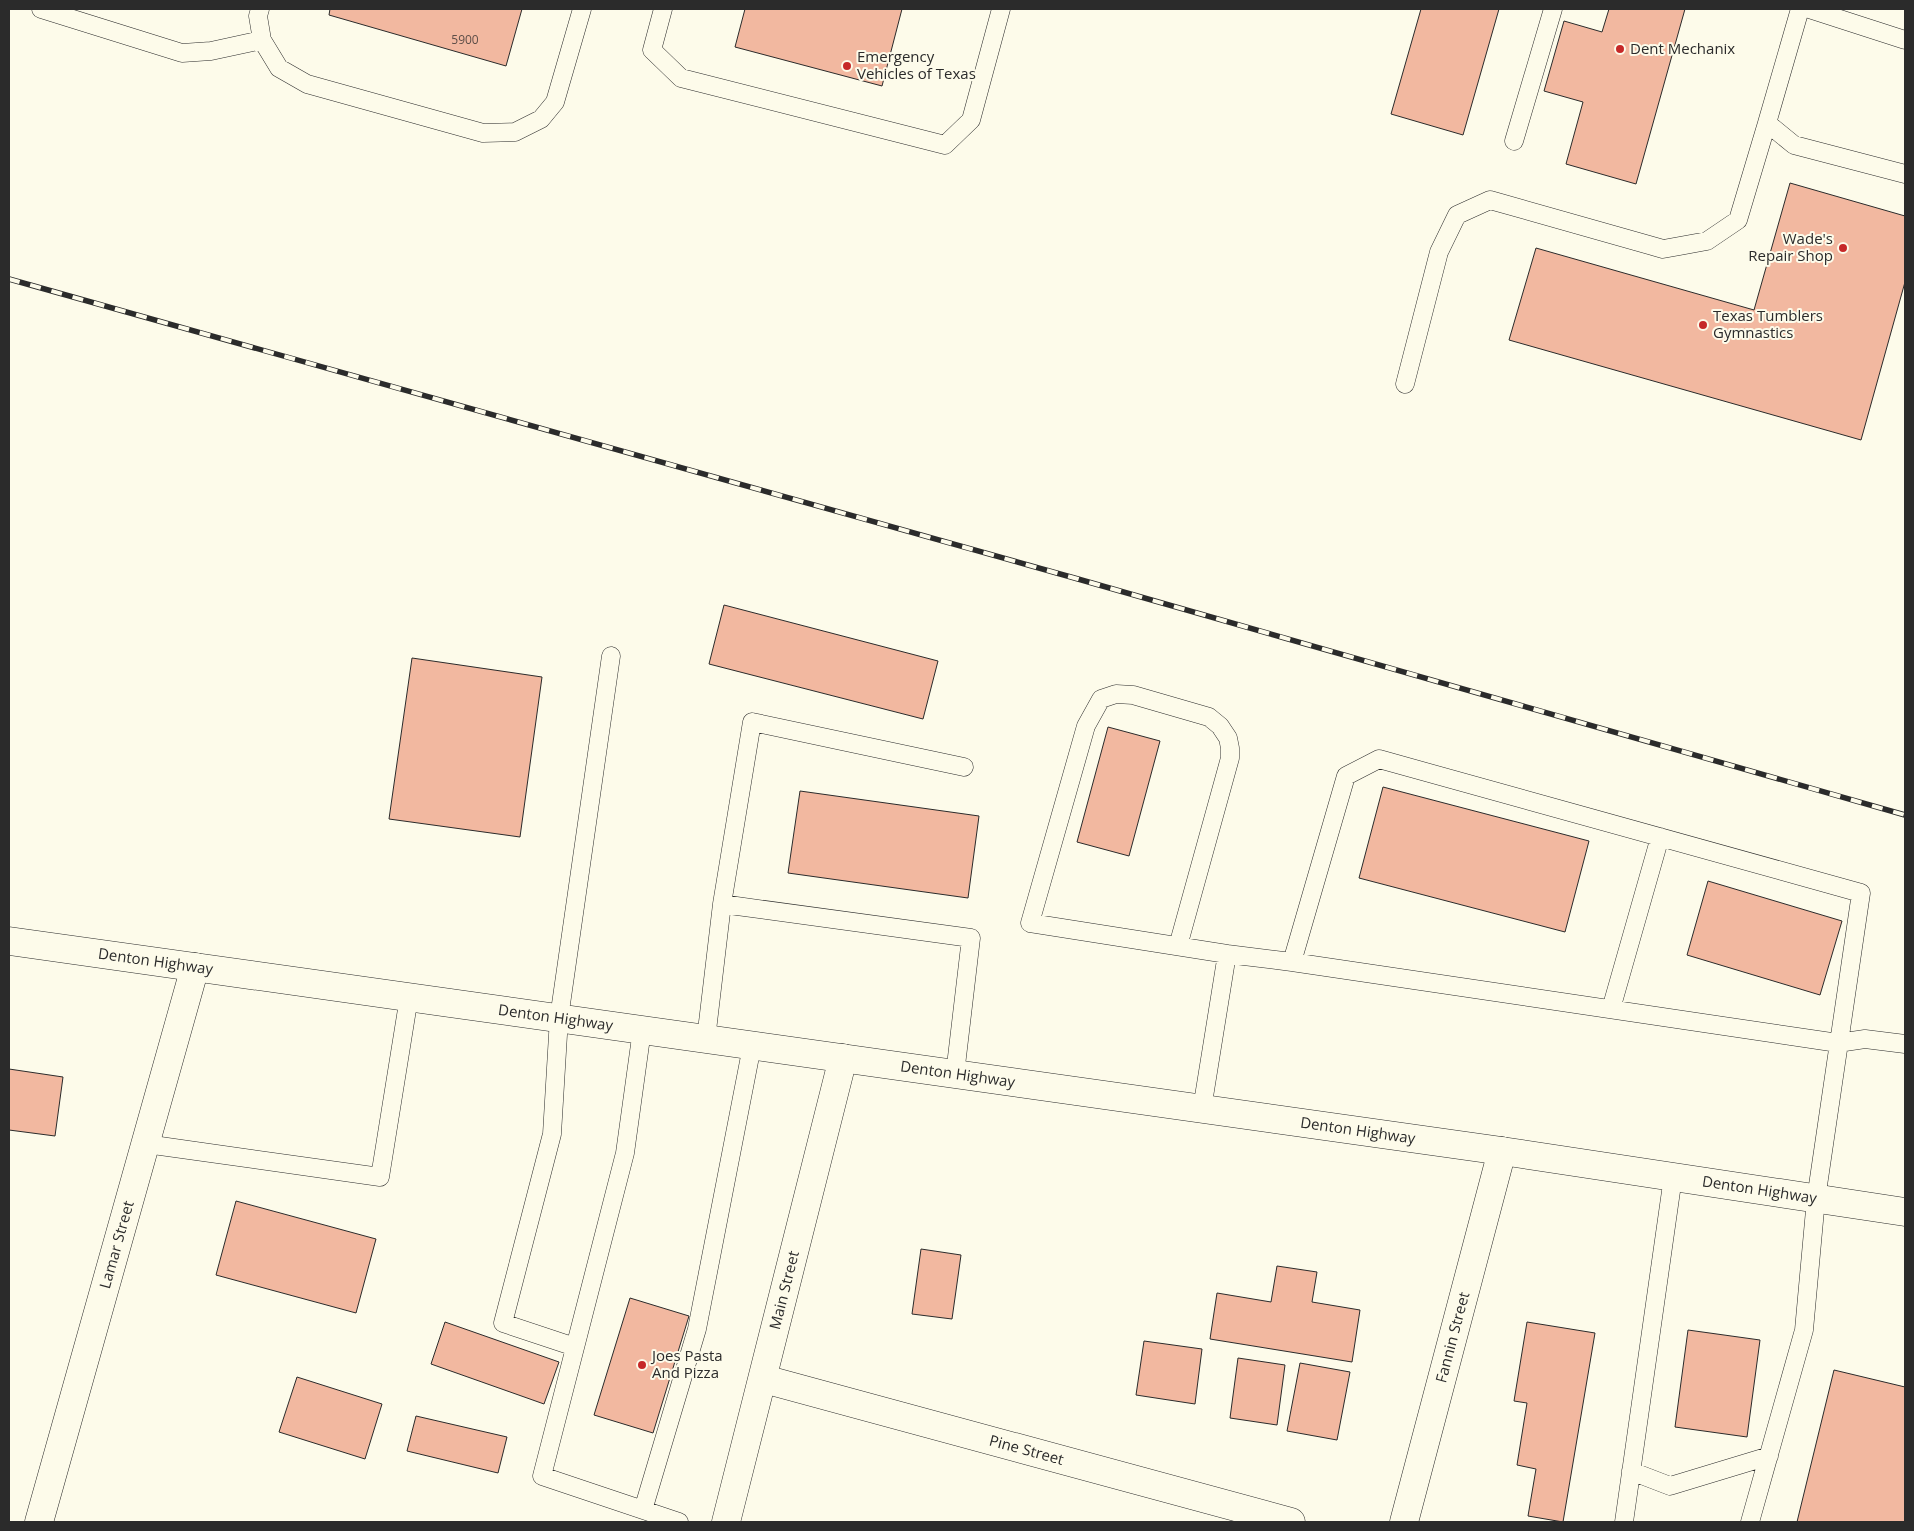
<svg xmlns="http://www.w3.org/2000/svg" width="1914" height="1531" viewBox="0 0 1914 1531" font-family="'Open Sans',sans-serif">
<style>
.building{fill:#f2b8a0;stroke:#2b2b2b}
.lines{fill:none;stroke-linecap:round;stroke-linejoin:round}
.lane-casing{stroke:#2b2b2b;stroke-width:19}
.street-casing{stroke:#2b2b2b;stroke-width:29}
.primary-casing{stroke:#2b2b2b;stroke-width:29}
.lane{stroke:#fdfbea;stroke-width:18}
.street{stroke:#fdfbea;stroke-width:28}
.primary{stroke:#fdfbea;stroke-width:28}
.rail-casing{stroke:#2b2b2b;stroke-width:5.5}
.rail{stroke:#fdfbea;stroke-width:4;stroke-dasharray:11;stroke-linecap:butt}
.poi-dot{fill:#c62828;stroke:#fdfbea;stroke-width:2}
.labels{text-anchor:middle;stroke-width:4;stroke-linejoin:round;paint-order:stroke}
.number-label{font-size:12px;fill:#5d4e48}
.poi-label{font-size:15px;fill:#2b2b2b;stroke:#fdfbea;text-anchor:start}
.street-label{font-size:15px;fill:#2b2b2b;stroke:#fdfbea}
</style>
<rect width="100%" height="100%" fill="#fdfbea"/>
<path class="building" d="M330 9H522L506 66 329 15Z
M745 9H902L882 86 735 47Z
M1421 9H1499L1463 135 1391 114Z
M1609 9H1685L1636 184 1566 164 1583 102 1544 91 1564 21 1602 32Z
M1790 183 1905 216V282L1861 440 1509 340 1536 248 1754 310Z
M724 605 938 661 923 719 709 664Z
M412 658 542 677 520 837 389 819Z
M1108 727 1160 741 1129 856 1077 842Z
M1383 787 1589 841 1565 932 1359 878Z
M800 791 979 816 968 898 788 873Z
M1708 881 1842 921 1820 995 1687 955Z
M9 1069 63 1077 55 1136 9 1130Z
M236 1201 376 1239 356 1313 216 1275Z
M921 1249 961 1255 952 1319 912 1314Z
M1277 1266 1317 1272 1312 1302 1360 1310 1352 1362 1210 1339 1217 1293 1271 1302Z
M630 1298 689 1316 653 1433 594 1415Z
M445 1322 559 1362 544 1404 431 1364Z
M1527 1322 1595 1333 1563 1522 1528 1516 1536 1469 1517 1465 1527 1403 1514 1401Z
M1688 1330 1760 1340 1747 1437 1675 1427Z
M1144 1341 1202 1349 1195 1404 1136 1395Z
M1238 1358 1285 1365 1277 1425 1230 1418Z
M1300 1363 1350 1372 1337 1440 1287 1431Z
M1834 1370 1905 1387V1522H1797Z
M297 1377 382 1404 365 1459 279 1432Z
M416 1416 507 1437 498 1473 407 1451Z"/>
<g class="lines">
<defs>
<path id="lane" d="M41 9 182 53 211 51 262 40
M260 9 258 16 262 40 279 68 307 84 483 133 515 132 541 119 555 102 582 9
M663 9 652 50 681 78 945 145 971 120 1001 9
M1800 9 1767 123 1794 145 1905 174
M1809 9 1905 40
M1514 141 1553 9
M1405 384 1439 252 1457 215 1490 200 1663 249 1707 241 1738 220 1767 123
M1178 946 1230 758V748L1228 738 1220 726 1209 717 1133 695 1116 694 1101 699 1086 726 1030 923 1227 954 1202 1109
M1227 954 1292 962
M1611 1009 1660 837
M642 1030 625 1153 542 1476 679 1522
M706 1039 722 904
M955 1074 971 938 722 904 752 722 964 767
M146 1144 380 1177 409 997
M575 1347 503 1323 552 1134 559 1018 611 656
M1631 1471 1670 1486 1769 1456
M643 1510 697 1329 752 1046
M1624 1522 1673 1177
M1750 1522 1804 1330 1816 1199 1861 893 1379 759 1346 776 1292 962 1838 1043 1865 1039 1905 1044"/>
<g id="street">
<path id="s1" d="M764 1379 1291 1522"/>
<path id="s2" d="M39 1522 195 967"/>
<path id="s3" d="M726 1522 843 1058"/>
<path id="s4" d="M1404 1522 1502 1151"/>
</g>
<g id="primary">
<path id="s5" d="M9 941 1502 1151 1905 1212"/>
</g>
</defs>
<use href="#lane" class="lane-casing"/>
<use href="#street" class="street-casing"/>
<use href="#primary" class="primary-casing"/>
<use href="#lane" class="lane"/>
<use href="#street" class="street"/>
<use href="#primary" class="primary"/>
<defs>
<path id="rail" d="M9 279 1078 579 1905 815"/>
</defs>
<use href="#rail" class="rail-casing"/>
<use href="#rail" class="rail"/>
</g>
<g class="poi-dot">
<circle cx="1620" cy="49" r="5"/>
<circle cx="847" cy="66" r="5"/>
<circle cx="1843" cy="248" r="5"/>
<circle cx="1703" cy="325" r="5"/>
<circle cx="642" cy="1365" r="5"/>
</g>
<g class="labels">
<g class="number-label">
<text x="465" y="44">5900</text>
</g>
<g class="poi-label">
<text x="1630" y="54">Dent Mechanix</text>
<text x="857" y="62">Emergency<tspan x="857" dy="17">Vehicles of Texas</tspan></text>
<text x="1833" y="244" text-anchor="end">Wade's<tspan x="1833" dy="17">Repair Shop</tspan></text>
<text x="1713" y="321">Texas Tumblers<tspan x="1713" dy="17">Gymnastics</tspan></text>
<text x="652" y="1361">Joes Pasta<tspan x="652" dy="17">And Pizza</tspan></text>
</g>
<g class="street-label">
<text dy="5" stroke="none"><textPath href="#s5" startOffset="148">Denton Highway</textPath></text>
<text dy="5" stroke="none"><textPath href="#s5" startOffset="552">Denton Highway</textPath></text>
<text dy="5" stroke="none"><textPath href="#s5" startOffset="958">Denton Highway</textPath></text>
<text dy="5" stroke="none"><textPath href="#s5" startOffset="1362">Denton Highway</textPath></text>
<text dy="5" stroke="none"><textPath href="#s5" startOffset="1768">Denton Highway</textPath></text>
<text dy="5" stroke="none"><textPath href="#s2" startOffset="288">Lamar Street</textPath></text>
<text dy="5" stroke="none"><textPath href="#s3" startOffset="239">Main Street</textPath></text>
<text dy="5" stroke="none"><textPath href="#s4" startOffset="191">Fannin Street</textPath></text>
<text dy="5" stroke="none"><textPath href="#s1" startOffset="272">Pine Street</textPath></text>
</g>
</g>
<rect width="1914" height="1531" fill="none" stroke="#2b2b2b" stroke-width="20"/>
</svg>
